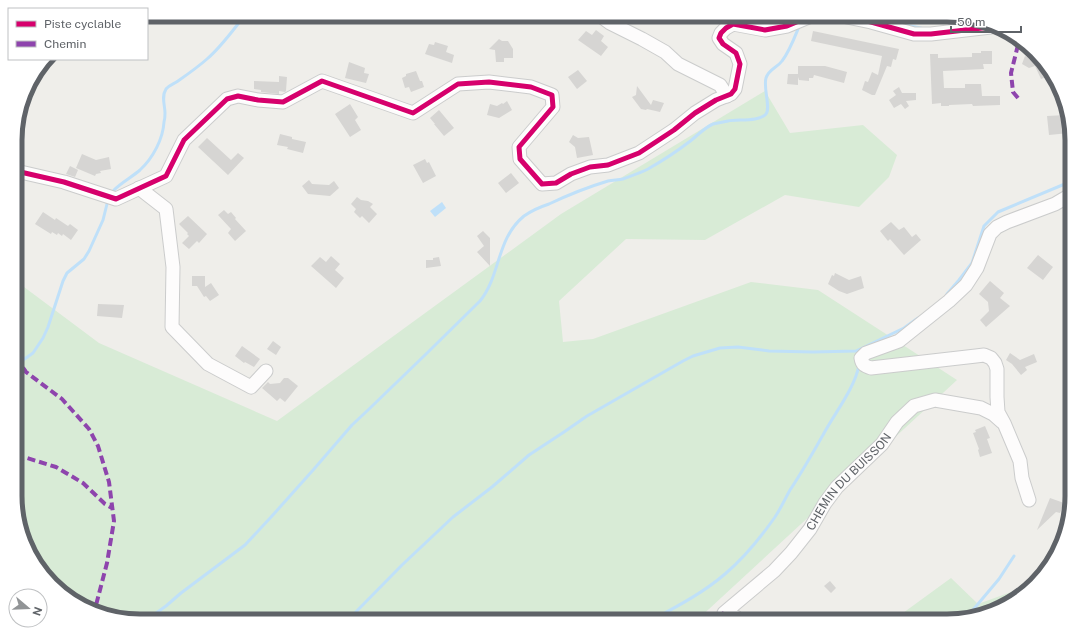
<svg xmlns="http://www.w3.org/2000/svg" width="1087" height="636" viewBox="0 0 1087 636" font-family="'Public Sans',sans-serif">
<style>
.green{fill:#d8ebd6}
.water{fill:#bfe0f9}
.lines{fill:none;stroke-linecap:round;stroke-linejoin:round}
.stream{stroke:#bfe0f9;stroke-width:3}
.building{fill:#d6d5d3}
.minor-casing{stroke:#cbcccc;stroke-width:15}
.minor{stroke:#fdfcfc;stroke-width:13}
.quiet{stroke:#8e44ad;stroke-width:4;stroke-dasharray:8 4;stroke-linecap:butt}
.cycleway-casing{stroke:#fff;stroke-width:8}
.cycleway{stroke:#d6006c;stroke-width:5}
.labels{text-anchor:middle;stroke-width:3;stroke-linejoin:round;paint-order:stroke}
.street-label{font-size:12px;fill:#5f6368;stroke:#fff}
.rim{fill:none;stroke:#5f6368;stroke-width:5}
</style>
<rect width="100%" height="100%" fill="#efeeea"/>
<path class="green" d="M765 91 790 133 863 125 897 155 889 177 859 207 785 195 705 240 626 239 559 301 563 342 593 339 751 282 818 290 957 380 696 621H140L77 604 36 565 16 512V281L99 343 277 421 561 214Z
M951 578 978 604 1028 586 1009 604 955 621H892Z"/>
<path class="water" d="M442 202 446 208 435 217 430 211Z"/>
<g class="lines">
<path class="stream" d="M873 15 905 25 921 28
M114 190C122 182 132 177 140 170 153 158 163 139 164 122 165 119 165 116 165 113 165 105 161 97 166 89 169 85 174 84 178 81 188 74 198 67 207 59 222 46 233 30 245 15
M947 294 959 280 972 263 984 226 998 212 1072 181
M16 365 33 353 43 338 48 327 63 281 67 273 84 259 89 251 103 220 108 200
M967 617 999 579 1014 556
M145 621 166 606 181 593 245 545 272 516 314 469 352 425 367 411 424 356 480 301C501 275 496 239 524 216 531 211 540 207 549 204 568 195 588 187 608 181 613 180 618 180 623 179 631 176 640 173 648 169 662 161 676 152 689 142 696 137 705 127 713 124 718 123 723 122 728 121 738 119 759 122 766 114 771 108 763 88 766 78 769 69 777 68 782 61 789 52 794 39 798 29
M347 621 402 565 453 517 492 487 529 455 564 432 587 416 683 361 693 356 720 348 738 347 769 351 813 352 856 351 904 328 918 318
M650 621C676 607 703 593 725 574 744 558 761 537 775 517 781 508 785 499 790 490 802 472 812 454 823 435 834 414 855 388 859 365"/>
</g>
<path class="building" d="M596 30 604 36 601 41 608 47 601 56 578 40 586 31 592 35Z
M813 31 899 49 896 60 893 59 891 67 887 66 875 95H872L862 90 865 81 868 82 872 72 878 75 882 56 811 41Z
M499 39 502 41H508L513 49V58H504V62H496L495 50 489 49Z
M435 42 448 46 446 52 454 55 452 63 425 54 429 44 434 45Z
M981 51H992V64H983L984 69 943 71 944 88H965V84H981L982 96H1000V105L973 106 972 104 949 105V106H941V103L932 104 930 54H938V58L972 57V53H981Z
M1030 52 1046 69 1049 76 1041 79 1035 66 1029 68 1022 64 1025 56 1032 59Z
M349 62 365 68 364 73 369 74 366 83 345 78Z
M798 66H825L847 72 844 83 814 75 813 78H809V81L799 80 798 77V85L787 84 788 74H798Z
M578 70 587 81 577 89 568 77Z
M416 71 420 81H422L424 87 411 92 409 87 405 88 402 78 406 76V74Z
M279 76 287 77 286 91 285 92 279 91V94L261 92V90L254 89V81L279 82Z
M637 86 651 105 653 100 664 103 660 112 647 109 646 110 641 109 632 97 636 95Z
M899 87 902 93H916V100L906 101 909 106 905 109 901 104 894 108 889 100 896 95 893 91Z
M507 101 512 110 499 118 487 115 490 104 497 106 502 103 503 104Z
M350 104 358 117 355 120 361 130 350 137 335 114Z
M439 110 454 128 444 136 434 124H435L430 118Z
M1066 115 1068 121 1069 133 1049 135 1047 116Z
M280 134 292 137V139L306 142 303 153 287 149 288 147 277 145Z
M573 135 578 138 589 137 593 155 577 158 575 147 569 142Z
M207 138 231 160 238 153 244 158 228 175 198 147Z
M82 154 96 160 109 157 111 169 100 171 101 173 96 174 95 176 76 168Z
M425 159 427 163 429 162 436 176 423 183 413 165Z
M70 166 78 170 75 177 66 174Z
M511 173 519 183 506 193 498 183Z
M309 180 312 184 329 185 334 181 339 188 330 196 308 194 302 186Z
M357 197 361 200 368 201 373 204 370 207 377 214 369 223 362 216 360 218 354 212 356 209 351 204Z
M224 210 228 214 231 212 236 218 235 219 246 231 235 241 228 233 231 229 218 215Z
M43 212 55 220 56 218 68 226 70 224 78 230 71 240 63 234 62 236 58 233 57 235 52 232 51 234 35 224Z
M188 216 207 234 199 243 197 241 189 249 182 243 189 236 187 234 188 233 179 224Z
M891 222 899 230 904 227 912 237 916 234 921 240 904 255 890 239 888 241 880 231Z
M483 231 490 238V266L477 252 484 246 477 236Z
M1038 255 1053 267 1043 280 1027 268Z
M331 256 340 264 335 270 344 278 336 288 311 266 320 257 326 262Z
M439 257 441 266 426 268V260H433V258Z
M835 273 849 280 861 276 864 288 847 294 839 291 828 284 832 275 834 276Z
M192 276H205V287L211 283 219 295 210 301 206 296 204 297 197 286H192Z
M990 281 1004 293 1000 298 1010 306 986 327 980 320 989 311 988 302 979 294Z
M98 304 124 305 122 318 97 316Z
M273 341 281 347 276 355 267 349Z
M242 346 260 359 254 367 245 362 244 363 235 356Z
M1010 353 1020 360 1034 354 1037 362 1025 367 1027 370 1021 375 1012 364 1006 360Z
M284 378H288L298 386 285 402 280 398 277 401 262 388 268 382 270 384 280 383Z
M985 426 990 438 987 439 992 453 980 457 978 450 979 449 973 433 976 432 975 430Z
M1050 498 1064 503 1060 513 1056 512 1037 530Z
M830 581 836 588 831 593 824 586Z"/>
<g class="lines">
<defs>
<g id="minor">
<path d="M599 15 610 23 642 39 665 52 678 64 720 85 727 96"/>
<path d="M16 171 64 182 116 199 166 176 184 140 227 99 238 96 258 100 283 102 322 81 413 113 458 84 489 82 531 87 552 95 553 107 519 147 520 159 542 184 556 183 571 174 590 167 608 165 639 153 674 130 695 113 716 100 731 94 735 89 740 64 736 53 723 44 719 38 721 33 726 28 733 24 765 30 787 26 811 16H842L871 22 914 34H931L991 27"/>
<path d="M139 188 166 209 173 267 172 327 208 364 251 387 266 371"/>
<path d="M1029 500 1022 478 1020 461 1004 423 998 412 997 397V369L995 363 991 358 984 355 976 356 871 368C865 366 862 365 861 358L866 353 899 341 949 301 966 285 977 268 990 234 997 227 1007 222 1055 204 1072 194"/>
<path id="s1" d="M736 617 727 615 724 613 774 571 791 553 810 529 825 503 837 487 882 444 897 422 914 406 935 400 981 408 993 414 1002 422"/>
</g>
</defs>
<use href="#minor" class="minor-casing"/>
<use href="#minor" class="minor"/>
<path class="quiet" d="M1018 98 1013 92 1011 73 1019 41
M16 358 26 372 62 399 89 429 98 446 109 482 114 521 107 563 95 609
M16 461 27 458 56 467 83 483 105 504 112 508
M709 621 724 613"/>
<defs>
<path id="cycleway" d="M16 171 64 182 116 199 166 176 184 140 227 99 238 96 258 100 283 102 322 81 413 113 458 84 489 82 531 87 552 95 553 107 519 147 520 159 542 184 556 183 571 174 590 167 608 165 639 153 674 130 695 113 716 100 731 94 735 89 740 64 736 53 723 44 719 38 721 33 726 28 733 24 765 30 787 26 811 16H842L871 22 914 34H931L991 27"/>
</defs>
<use href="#cycleway" class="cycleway-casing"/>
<use href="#cycleway" class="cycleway"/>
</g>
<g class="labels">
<g class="street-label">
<text dy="4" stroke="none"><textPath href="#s1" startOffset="195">CHEMIN DU BUISSON</textPath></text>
</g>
</g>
<path d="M0 0H1087V636H0ZM140 22H947A118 118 0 0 1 1065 140V496A118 118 0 0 1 947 614H140A118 118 0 0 1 22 496V140A118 118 0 0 1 140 22Z" fill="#fff" fill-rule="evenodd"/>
<path class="rim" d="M140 22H947A118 118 0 0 1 1065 140V496A118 118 0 0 1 947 614H140A118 118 0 0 1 22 496V140A118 118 0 0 1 140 22Z"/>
<rect x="8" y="8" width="140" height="52" fill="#ffffff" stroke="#bfc1c3"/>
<rect x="16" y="21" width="20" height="6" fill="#d6006c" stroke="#bfc1c3"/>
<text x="44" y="28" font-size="12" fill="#5f6368">Piste cyclable</text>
<rect x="16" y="41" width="20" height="6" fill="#8e44ad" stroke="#bfc1c3"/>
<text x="44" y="48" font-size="12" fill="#5f6368">Chemin</text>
<g transform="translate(28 608) rotate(109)"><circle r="19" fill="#ffffff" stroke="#bfc1c3"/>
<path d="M0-3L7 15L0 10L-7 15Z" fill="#919496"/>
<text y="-6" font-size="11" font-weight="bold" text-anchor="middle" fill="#5f6368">N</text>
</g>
<path d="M951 26v6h70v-6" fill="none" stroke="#5f6368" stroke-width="2"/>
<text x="957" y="26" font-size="12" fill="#5f6368" stroke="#ffffff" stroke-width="3" paint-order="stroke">50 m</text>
</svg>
